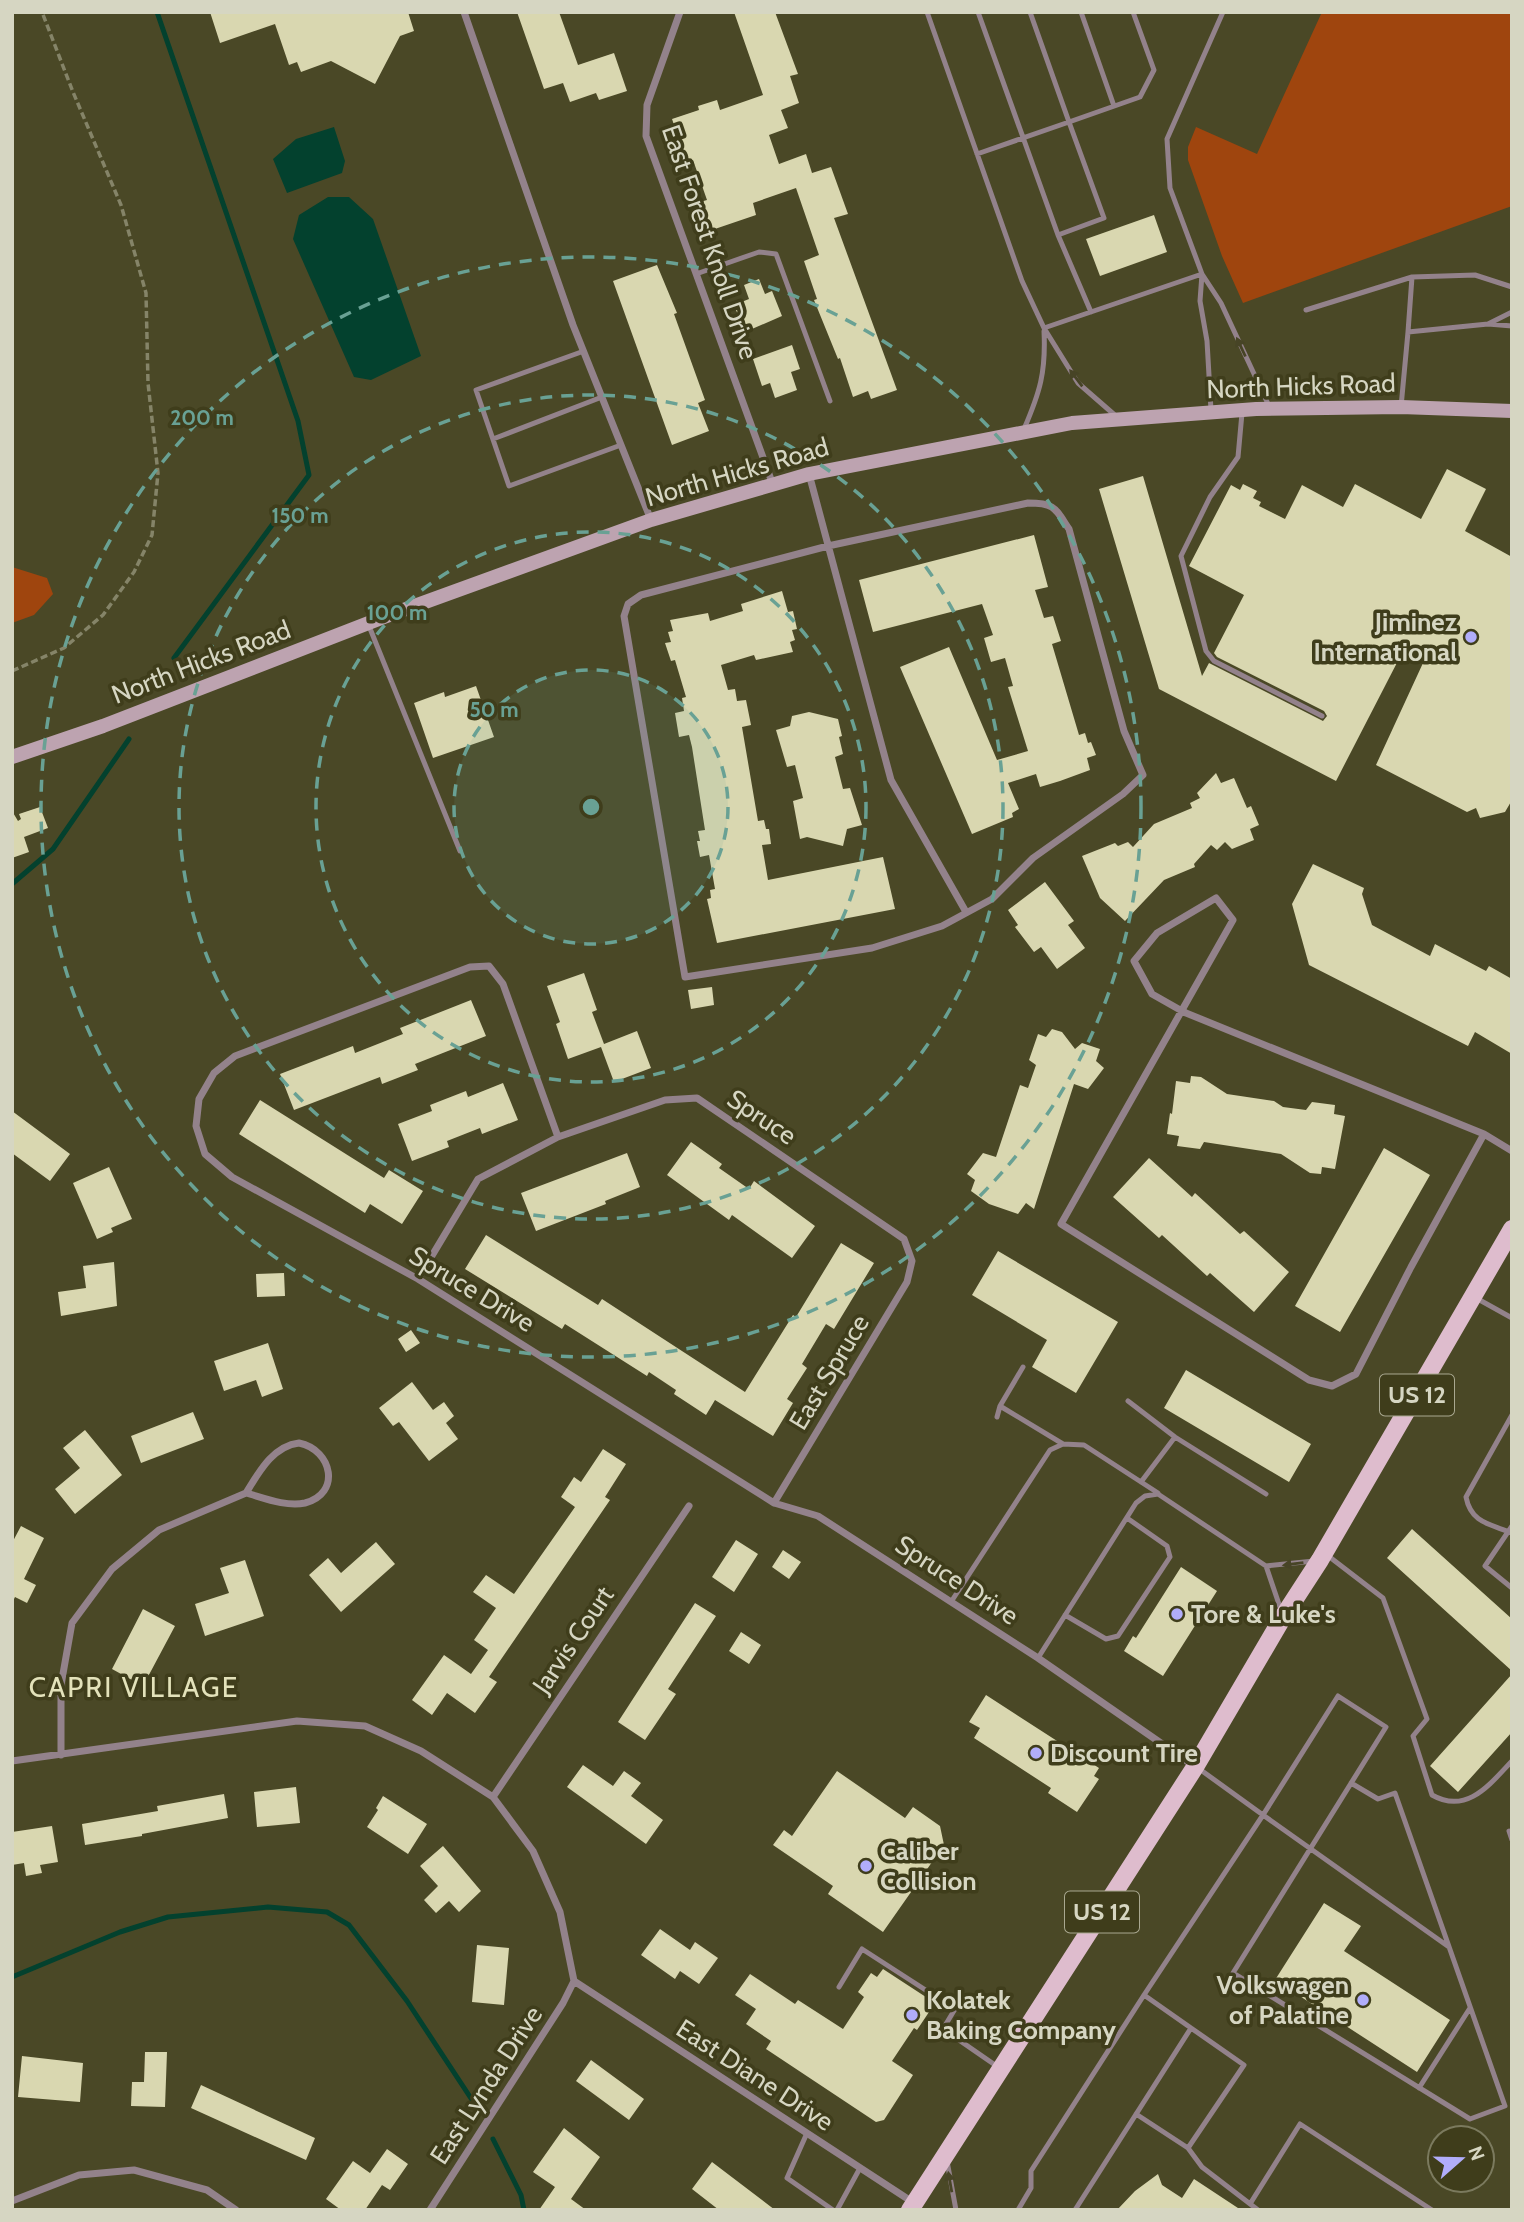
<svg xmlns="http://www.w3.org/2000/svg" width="1524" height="2222" viewBox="0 0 1524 2222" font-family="Cabin,sans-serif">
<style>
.green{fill:#9f450e}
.water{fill:#03412e}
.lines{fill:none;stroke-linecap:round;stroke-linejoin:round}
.stream{stroke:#03412e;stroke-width:5}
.building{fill:#d9d7b0}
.path{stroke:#858468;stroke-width:3.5;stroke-dasharray:7 3.5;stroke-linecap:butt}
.service{stroke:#93828b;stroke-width:5}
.minor{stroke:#93828b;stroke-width:7}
.secondary{stroke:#bda3b0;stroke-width:14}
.primary{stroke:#debccd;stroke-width:18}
.oneway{fill:#474426}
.ring{fill:none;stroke:#69a194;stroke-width:3.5;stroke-dasharray:12 9}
.poi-dot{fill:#b1adfa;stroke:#3f3d1b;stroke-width:2.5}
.labels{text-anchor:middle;stroke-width:7;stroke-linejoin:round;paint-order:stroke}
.shield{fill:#3f3d1b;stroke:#a9a890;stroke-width:2}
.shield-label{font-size:24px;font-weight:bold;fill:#d6d6c2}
.street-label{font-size:26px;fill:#d6d6c2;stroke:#3f3d1b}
.poi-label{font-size:26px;font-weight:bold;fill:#d6d6c2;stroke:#3f3d1b;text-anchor:start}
.neighbourhood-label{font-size:28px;letter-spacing:2px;fill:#e3e2ba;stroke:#3f3d1b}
.centre{fill:#69a194;stroke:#3f3d1b;stroke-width:3.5}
.ring-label{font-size:21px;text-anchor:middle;font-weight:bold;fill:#69a194;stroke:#3f3d1b;stroke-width:7;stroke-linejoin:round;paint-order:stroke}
</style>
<rect width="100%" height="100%" fill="#4a4826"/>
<path class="green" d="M1322 12H1512V206L1243 303 1222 256 1188 160V147L1196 127 1257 154Z
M12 567 47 578 53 594 34 615 12 623Z"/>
<path class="water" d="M334 127 345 161 342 173 287 193 273 159 296 139Z
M328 197H349L373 219 421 356 371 380 354 377 293 239 299 215Z"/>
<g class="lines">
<path class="stream" d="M157 12 298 421 309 475 174 658
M12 884 53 849 129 739
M12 1977 120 1932 168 1917 268 1907 327 1912 349 1925 407 2001 478 2109
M493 2139 521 2195 524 2210"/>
</g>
<path class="building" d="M210 12H408L414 31 400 36 375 84 331 61 301 72 297 62 289 65 275 24 220 43Z
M517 12H559L578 65 614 53 627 91 599 100 596 93 570 102 563 83 544 89Z
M734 12H775L798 74 790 76 799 103 781 110 788 128 769 135 779 164 806 154 812 173 831 167 848 214 834 218 897 390 871 399 868 391 853 397 840 358 838 359 814 300 817 299 804 261 819 255 796 188 753 203 756 215 709 231 700 202 707 200 693 160 687 163 672 119 699 110 698 106 717 100 720 110 763 95Z
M1154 215 1167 252 1100 276 1086 239Z
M657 265 677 313 674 314 705 400 698 403 709 431 672 445 613 281Z
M759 279 765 294 772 291 782 316 745 332 734 305 749 299 744 285Z
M792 345 800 369 791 372 797 390 775 398 770 383 762 386 753 359Z
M1447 469 1486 489 1465 531 1512 557V800L1505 812 1480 818 1476 808 1467 812 1376 765 1423 663 1402 653 1336 781 1159 689 1099 489 1143 476 1202 676 1209 663 1323 721 1327 716 1324 711 1217 657 1214 653 1244 595 1189 566 1231 485 1240 490 1243 484 1257 491 1253 498 1261 502 1259 506 1285 519 1302 485 1343 507 1355 484 1421 519Z
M1034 535 1048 587 1035 590 1044 618 1053 616 1061 641 1052 644 1079 735 1085 733 1088 743 1091 742 1096 755 1087 758 1090 770 1060 781 1040 787 1036 774 1008 783 1019 809 1012 813 1013 817 972 834 900 667 949 647 997 760 1028 751 1008 687 1013 686 1005 658 991 662 984 638 993 635 982 604 873 632 859 580Z
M782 591 788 612 793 611 797 629 792 630 795 640 790 642 793 652 756 660 754 655 721 665 728 690 735 689 737 701 746 700 751 725 742 727 758 821 764 820 766 829H769L771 844 762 845 768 880 883 857 895 909 717 943 707 899 711 898 710 890 715 889 709 855 700 857 697 841H700L698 831 705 830 692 747 689 735 679 737 675 713 684 711 682 698 686 697 675 660 671 661 665 643 671 642 668 632 673 631 670 620 708 613 710 621 743 611 741 604Z
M476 686 494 737 433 758 414 703 444 692 445 697Z
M809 712 838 719 842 736 839 737 843 754 835 757 843 789 850 788 862 825 847 829 843 846 807 837 800 839 793 801 803 798 795 765 787 767 776 730 790 726 792 716Z
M1216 773 1221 783 1234 778 1247 808 1251 806 1259 825 1250 829 1254 840 1232 849 1225 842 1217 850 1211 845 1194 864 1195 867 1164 880 1125 921 1100 898 1082 856 1115 843 1118 846 1128 842 1133 847 1154 824 1192 808 1190 803 1200 798 1197 793Z
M40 807 48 828 24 837 29 852 12 858V811L18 821 21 819 19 814Z
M1313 864 1364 888 1362 894 1372 925 1430 956 1435 944 1486 971 1489 966 1512 979V1054L1475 1032 1468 1046 1309 965 1292 904Z
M1045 882 1074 921 1068 925 1085 948 1057 969 1041 947 1034 952 1015 927 1018 925 1008 910Z
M584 973 597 1010 592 1012 604 1044 637 1031 651 1068 614 1082 601 1047 568 1059 556 1024 560 1022 547 986Z
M712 987 714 1005 691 1009 688 990Z
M471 1000 486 1036 415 1064 418 1070 382 1084 380 1077 294 1110 280 1074 353 1046 355 1053 403 1034 400 1028Z
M1052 1029 1062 1032 1075 1049 1082 1043 1100 1049 1096 1061 1104 1068 1088 1089 1074 1084 1034 1209 1026 1203 1018 1214 989 1204 971 1191 975 1180 967 1174 983 1153 996 1157 1020 1085 1028 1088 1036 1065 1029 1060 1038 1034 1046 1037Z
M1191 1076 1201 1077 1227 1094 1274 1101 1283 1107 1306 1110 1312 1102 1335 1105 1334 1114 1345 1116 1335 1169 1322 1167 1321 1174 1310 1173 1281 1154 1204 1142 1200 1149 1177 1146 1179 1136 1167 1134 1170 1113 1172 1114 1176 1081 1190 1083Z
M503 1083 518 1120 482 1134 480 1128 447 1141 449 1147 412 1161 398 1124 432 1111 430 1105 466 1091 468 1097Z
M260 1100 384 1178 389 1170 423 1191 402 1224 370 1204 365 1213 239 1134Z
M12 1111 70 1154 50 1181 12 1153Z
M691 1142 722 1164 719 1168 749 1189 754 1181 815 1226 792 1258 732 1215 729 1220 667 1175Z
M1384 1148 1430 1175 1340 1332 1295 1306Z
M627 1153 640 1187 605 1201 606 1204 536 1231 521 1193Z
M1149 1158 1192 1197 1195 1193 1240 1234 1244 1231 1289 1272 1254 1312 1210 1273 1207 1276 1162 1235 1159 1238 1113 1197Z
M109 1167 132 1219 111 1228 113 1232 97 1239 73 1183Z
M486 1235 598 1305 602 1299 745 1392 793 1315 796 1317 841 1243 874 1263 834 1329 826 1324 802 1364 807 1368 787 1399 793 1403 773 1436 715 1400 706 1415 674 1394 676 1390 649 1372 647 1376 565 1324 562 1329 465 1269Z
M998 1251 1118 1322 1076 1393 1032 1367 1047 1340 972 1295Z
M114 1262 117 1306 61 1316 58 1292 86 1288 83 1266Z
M284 1273 285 1296 257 1297 256 1274Z
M411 1330 420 1343 406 1352 398 1339Z
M268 1343 283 1389 262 1397 256 1380 224 1391 214 1361Z
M1186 1370 1311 1444 1289 1482 1164 1408Z
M412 1382 433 1410 444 1402 454 1416 446 1423 458 1439 429 1461 399 1422 393 1426 379 1408Z
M193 1412 204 1439 141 1463 131 1436Z
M85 1430 122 1475 75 1514 55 1489 80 1468 63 1448Z
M603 1449 626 1464 605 1497 610 1500 489 1677 497 1682 475 1713 447 1693 432 1715 412 1700 444 1655 471 1674 488 1650 474 1640 496 1608 473 1592 486 1575 514 1594 575 1507 561 1497 574 1477 581 1482Z
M21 1526 44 1538 24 1579 36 1585 27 1603 15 1597 12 1603V1543Z
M1412 1529 1512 1619V1671L1387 1558Z
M736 1540 758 1554 734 1592 712 1577Z
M376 1542 395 1564 341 1612 309 1575 328 1558 341 1573Z
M783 1550 801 1562 789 1579 772 1567Z
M245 1560 264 1616 205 1636 195 1604 229 1593 220 1568Z
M1181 1567 1217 1591 1163 1676 1124 1651 1133 1636 1136 1638Z
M695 1603 716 1616 668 1689 676 1694 645 1740 618 1722Z
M143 1609 175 1626 143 1686 112 1669Z
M741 1632 761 1645 749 1664 729 1651Z
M1512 1674V1732L1458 1792 1430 1766Z
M986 1695 1099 1768 1094 1776 1099 1779 1077 1812 1048 1793 1051 1788 974 1738 980 1728 969 1722Z
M583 1765 613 1786 624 1771 641 1783 631 1796 663 1820 646 1844 567 1787Z
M837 1771 905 1818 913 1807 940 1826 944 1845 883 1932 828 1894 833 1886 773 1845 784 1830 792 1836Z
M296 1787 300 1823 257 1827 254 1792Z
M224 1794 228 1818 142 1834V1836L85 1845 82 1824 158 1811 157 1806Z
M383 1796 427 1824 408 1854 367 1827 378 1810 376 1808Z
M52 1826 58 1862 40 1865 42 1873 26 1876 24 1863 12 1865V1832Z
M443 1846 481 1891 459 1912 449 1901 436 1913 424 1900 438 1886 420 1866Z
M1324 1903 1361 1926 1344 1951 1450 2020 1417 2072 1275 1980Z
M660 1929 690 1950 695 1942 718 1958 699 1984 680 1971 675 1979 641 1955Z
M477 1945 509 1948 504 2005 472 2002Z
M883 1969 932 2001 926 2010 929 2012 917 2030 914 2028 892 2061 913 2075 884 2120 876 2122 766 2049 771 2041 746 2024 756 2009 735 1995 750 1974 795 2004 798 2000 843 2029 864 1997 858 1992 871 1973 877 1977Z
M145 2052H167L165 2107 131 2106 132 2082H144Z
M22 2056 83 2063 80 2102 18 2097Z
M591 2060 644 2099 629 2120 576 2081Z
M201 2085 315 2138 306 2160 191 2108Z
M564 2128 600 2157 571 2199 586 2210H539L555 2187 533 2172Z
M387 2149 408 2164 390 2190 382 2185 365 2210H341L326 2199 353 2161 370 2173Z
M712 2162 775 2210H719L692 2189Z
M1158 2174 1162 2185 1182 2198 1194 2179 1241 2210H1117L1135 2191Z"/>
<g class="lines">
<path class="path" d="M12 671 64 648 103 615 134 572 152 535 158 473 148 383 146 293 121 205 73 92 42 12"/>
<path class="service" d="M927 12 1022 281 1044 328 1078 383 1117 417
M978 12 1058 235
M1081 12 1114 106
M1223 12 1167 139 1170 188 1202 274 1221 303 1269 406
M977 154 1069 122 1030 12
M696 274 759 252 776 254 830 401
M1202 274 1200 301 1207 341 1211 410
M1306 310 1412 277
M1091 312 1058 235 1104 218 1069 122 1140 97 1154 70 1133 12
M1488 324 1512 326
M1044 328 1202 274
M1408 332 1412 277 1475 275 1512 287
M584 351 476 390 509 486 621 445
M1401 407 1408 332 1488 324 1512 312
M1242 413 1238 457 1210 497 1181 556 1206 651 1214 661 1322 716
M1024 429C1040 392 1046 372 1044 331
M493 439 602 397
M369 626 460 851
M1476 1298 1512 1318
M1023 1367 1000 1406 1063 1444
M1128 1401 1175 1437 1266 1494
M1512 1415 1466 1497C1471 1523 1490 1524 1512 1533
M997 1417 1000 1406
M1141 1482 1175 1437
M1512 1526 1485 1566 1512 1588
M1327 1555 1383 1598 1427 1719 1413 1736 1432 1795C1467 1815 1490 1784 1512 1761
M1266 1566 1282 1613
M951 1602 1050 1450 1063 1444 1084 1445 1158 1493
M1065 1615 1106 1639 1118 1636 1170 1557 1167 1546 1127 1518
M1038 1658 1136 1503 1145 1496 1158 1494 1266 1566 1314 1561
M1351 1783 1378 1799 1395 1793 1505 2106 1470 2119 1233 1973C1284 1891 1335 1809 1386 1727L1338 1696 1263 1815 1449 1947
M1509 1831 1512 1840
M839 1987 862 1949 955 2009 943 2029 998 2067
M1419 2088 1470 2008
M1136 2114 1188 2148 1202 2167 1258 2210
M807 2133 787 2178 833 2210
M1188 2148 1244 2065 1191 2028
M947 2161 956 2210
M1250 2204 1300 2124 1432 2210
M837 2210 860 2168
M1018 2210 1031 2188V2171L1144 1995 1263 1815 1198 1768
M1075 2210 1191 2028 1144 1995"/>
<path class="minor" d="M464 12 573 325 651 520
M680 12 647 105 646 136 773 485
M809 474 891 780 966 912
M1028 503C1055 503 1055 508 1069 529L1124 731 1143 775 1123 794 1033 858 992 899 942 926 872 948 685 977 624 616 628 604 641 595 828 546Z
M1484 1134 1411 1267 1356 1374 1332 1386 1309 1380 1061 1224 1233 920 1216 898 1157 933 1134 961 1152 994 1182 1011 1186 1013 1484 1134 1512 1151
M558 1137 503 984 489 966 470 967 235 1056 214 1073 199 1099 196 1126 205 1154 232 1177 418 1279 774 1503 818 1516 1038 1658 1194 1766
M418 1279 478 1179 558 1137 665 1100 697 1098 904 1239 912 1261 907 1282 774 1503
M299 1443C333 1450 341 1494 305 1503 286 1507 264 1498 246 1493 259 1472 273 1446 299 1443Z
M61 1755V1685L72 1623 112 1569 159 1530 246 1493
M12 1761 297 1721 365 1726 421 1751 493 1797 533 1851 560 1912 574 1981
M493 1797 689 1506
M574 1981 914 2203
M12 2201 79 2175 134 2170 207 2190 236 2210
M430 2210 563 2003 574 1981"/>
<path class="secondary" d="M12 757 103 726 384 617 651 520 809 474 1072 423 1256 409 1401 407 1512 411"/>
<path class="primary" d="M910 2210 1195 1767 1283 1617 1320 1560 1512 1229"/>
</g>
<defs><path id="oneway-solid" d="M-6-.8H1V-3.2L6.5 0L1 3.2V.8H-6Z" transform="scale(1.75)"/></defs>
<g class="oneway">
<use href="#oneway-solid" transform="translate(1241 347) rotate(-115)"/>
<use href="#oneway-solid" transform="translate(1076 378) rotate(-127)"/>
<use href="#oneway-solid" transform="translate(1293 1564) rotate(173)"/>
<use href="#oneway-solid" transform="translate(950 2182) rotate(-100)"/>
</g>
<circle cx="591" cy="807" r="137" fill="#69a194" fill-opacity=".12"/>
<g class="ring">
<circle cx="591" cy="807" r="137"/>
<circle cx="591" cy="807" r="275"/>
<circle cx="591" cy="807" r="412"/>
<circle cx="591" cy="807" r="550"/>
</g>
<g class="poi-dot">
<circle cx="1471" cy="637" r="7"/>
<circle cx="1177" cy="1614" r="7"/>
<circle cx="1036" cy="1753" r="7"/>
<circle cx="866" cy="1866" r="7"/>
<circle cx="1363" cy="2000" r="7"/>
<circle cx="912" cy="2015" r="7"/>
</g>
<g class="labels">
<g class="shield">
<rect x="1380" y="1374.5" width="74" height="41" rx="5"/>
<rect x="1065" y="1891.5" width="74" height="41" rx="5"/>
</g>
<g class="shield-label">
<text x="1417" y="1403">US 12</text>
<text x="1102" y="1920">US 12</text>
</g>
<g class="street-label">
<text transform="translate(710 242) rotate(71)" y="9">East Forest Knoll Drive</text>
<text transform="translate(1301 386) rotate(-2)" y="9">North Hicks Road</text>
<text transform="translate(737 472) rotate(-16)" y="9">North Hicks Road</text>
<text transform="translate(201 662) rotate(-21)" y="9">North Hicks Road</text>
<text transform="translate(762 1117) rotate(34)" y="9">Spruce</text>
<text transform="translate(472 1289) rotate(31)" y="9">Spruce Drive</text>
<text transform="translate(829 1372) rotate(-59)" y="9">East Spruce</text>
<text transform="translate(957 1580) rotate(33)" y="9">Spruce Drive</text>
<text transform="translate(573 1640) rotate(-56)" y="9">Jarvis Court</text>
<text transform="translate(755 2075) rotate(33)" y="9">East Diane Drive</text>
<text transform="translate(486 2085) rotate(-57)" y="9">East Lynda Drive</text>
</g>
<g class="poi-label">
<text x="1457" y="631" text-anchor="end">Jiminez<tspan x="1457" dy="30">International</tspan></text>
<text x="1191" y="1623">Tore &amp; Luke's</text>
<text x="1050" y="1762">Discount Tire</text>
<text x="880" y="1860">Caliber<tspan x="880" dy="30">Collision</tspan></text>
<text x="1349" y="1994" text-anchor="end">Volkswagen<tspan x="1349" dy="30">of Palatine</tspan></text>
<text x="926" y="2009">Kolatek<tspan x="926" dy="30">Baking Company</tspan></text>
</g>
<g class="neighbourhood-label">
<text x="134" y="1697">CAPRI VILLAGE</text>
</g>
</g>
<circle cx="591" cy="807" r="10" class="centre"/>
<g class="ring-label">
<text x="202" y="425">200 m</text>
<text x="300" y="523">150 m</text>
<text x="397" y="620">100 m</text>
<text x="494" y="717">50 m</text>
</g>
<rect width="1524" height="2222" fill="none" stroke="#d6d6c2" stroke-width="28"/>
<g transform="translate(1461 2159) rotate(70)"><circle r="33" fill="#3f3d1b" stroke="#7b7a5e" stroke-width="2"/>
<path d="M0-5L12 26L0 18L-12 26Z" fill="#b1adfa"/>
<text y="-10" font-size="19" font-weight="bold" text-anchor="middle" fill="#d6d6c2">N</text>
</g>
</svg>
